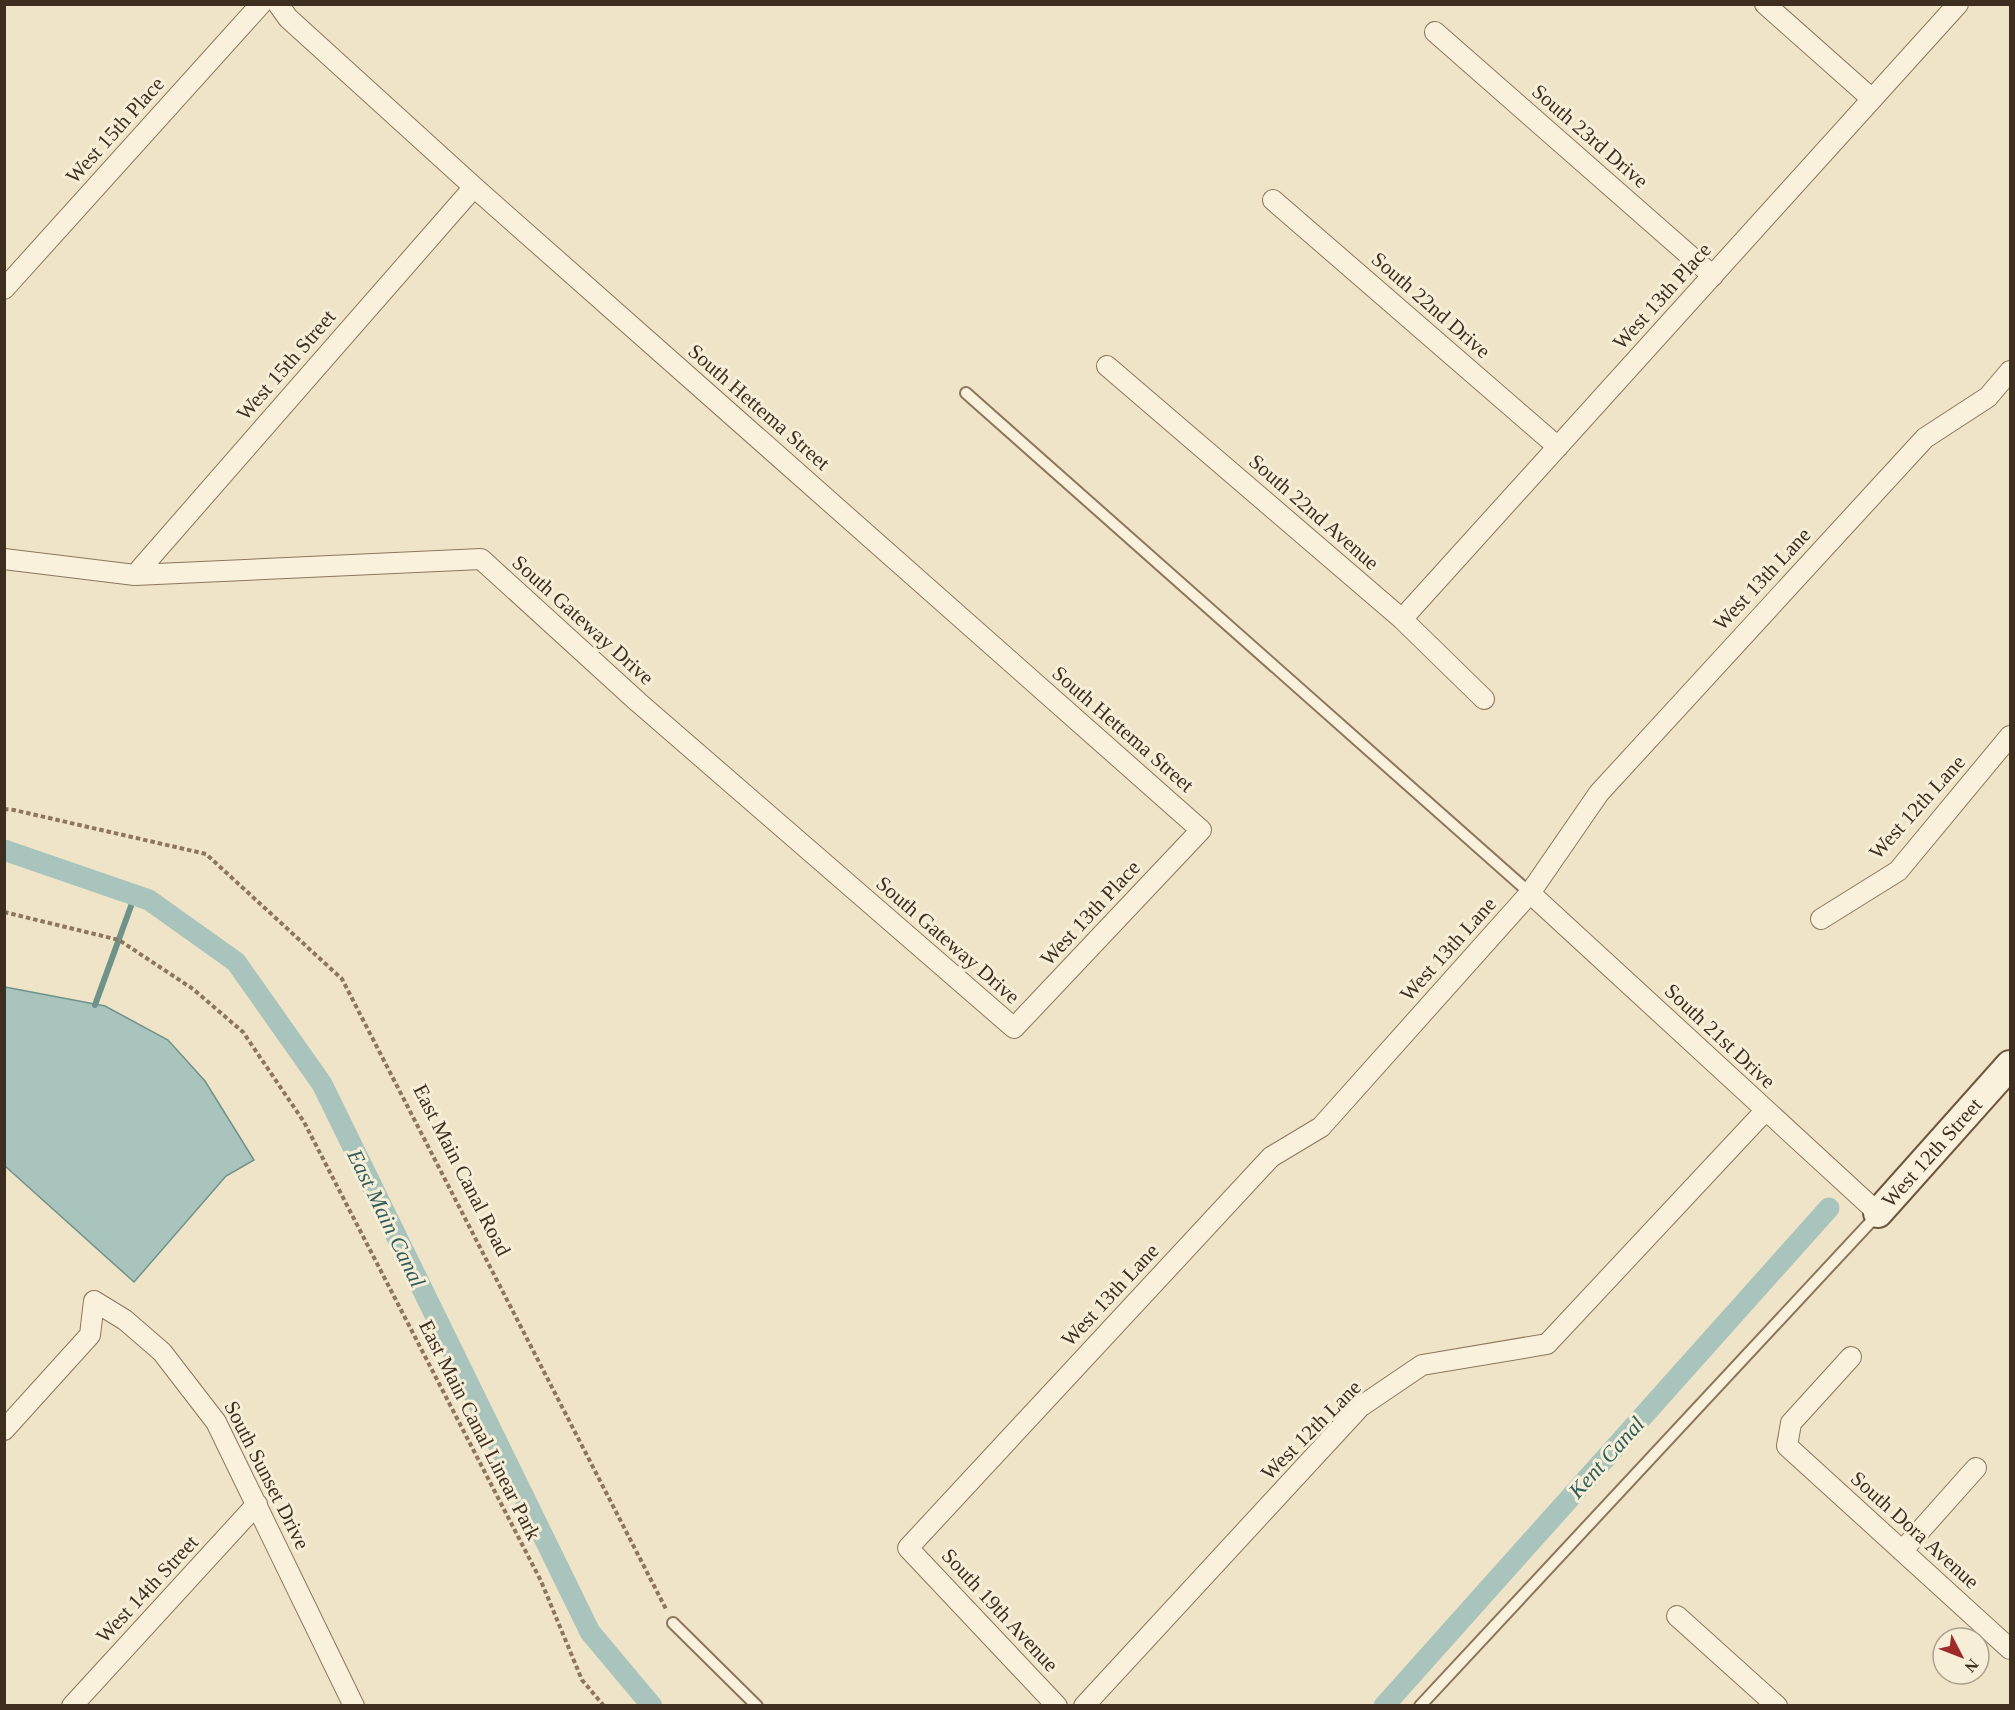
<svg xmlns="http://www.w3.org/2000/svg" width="2015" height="1710" viewBox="0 0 2015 1710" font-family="Georgia,serif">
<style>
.water{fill:#a9c4bc;stroke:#6f938a;stroke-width:1.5}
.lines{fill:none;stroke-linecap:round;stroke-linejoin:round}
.stream{stroke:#6f938a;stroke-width:6}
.canal{stroke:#a9c4bc;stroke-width:21}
.lane-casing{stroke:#8d765c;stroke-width:14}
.street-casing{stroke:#8d765c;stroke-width:22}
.secondary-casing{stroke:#6f573f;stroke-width:32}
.path{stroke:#8d765c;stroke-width:4;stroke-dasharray:4.5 3;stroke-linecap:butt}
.lane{stroke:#faf1dc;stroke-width:10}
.street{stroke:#faf1dc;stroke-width:20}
.secondary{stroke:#faf1dc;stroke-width:28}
.labels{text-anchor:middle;stroke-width:6;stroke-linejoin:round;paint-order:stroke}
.street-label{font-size:21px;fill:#3d2e20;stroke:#f7eed8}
.water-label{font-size:22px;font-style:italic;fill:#2f5d5a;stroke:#f7eed8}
</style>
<rect width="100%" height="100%" fill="#f0e4c8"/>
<path class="water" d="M5 987 105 1006 168 1040 205 1081 254 1160 226 1176 134 1282 5 1166Z"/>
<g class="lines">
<path class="stream" d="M95 1005 135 895"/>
<path class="canal" d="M4 850 149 900 236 962 322 1084 590 1632 652 1706
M1384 1706 1829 1208"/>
<defs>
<path id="lane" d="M966 393 1530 893
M673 1623 757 1706
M1420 1706 1878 1214"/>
<path id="street" d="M1765 4 1872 99
M1435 32 1713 276
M1273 200 1558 447
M4 289 261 4
M1107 366 1402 619 1484 699
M4 559 135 575 481 559 638 702 1014 1028 1201 830 474 187 288 18 278 4
M135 575 474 187
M1402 619 1958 4
M1530 893 1878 1213
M1821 919 1898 871 2010 736
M1851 1357 1791 1423 1787 1446 2010 1649
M4 1430 90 1335 94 1301 125 1320 162 1352 216 1422 354 1706
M1902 1551 1976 1468
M1677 1616 1777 1706
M72 1706 257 1504
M1057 1706 908 1548 1271 1157 1321 1127 1530 893 1599 793 1925 438 1988 397 2010 371
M1084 1706 1360 1407 1422 1365 1547 1344 1765 1111"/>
<g id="secondary">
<path id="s1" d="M1878 1213 2010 1065"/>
</g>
</defs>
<use href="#lane" class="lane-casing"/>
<use href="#street" class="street-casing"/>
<use href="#secondary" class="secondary-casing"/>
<path class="path" d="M4 809 14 810 206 854 342 979 667 1611
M4 912 119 940 193 989 243 1032 304 1122 541 1581 582 1680 604 1706"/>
<use href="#lane" class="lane"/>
<use href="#street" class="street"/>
<use href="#secondary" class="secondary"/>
</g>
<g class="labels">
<g class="street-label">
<text transform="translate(115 130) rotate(-48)" y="7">West 15th Place</text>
<text transform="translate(1590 136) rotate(41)" y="7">South 23rd Drive</text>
<text transform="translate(1662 296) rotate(-48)" y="7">West 13th Place</text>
<text transform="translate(1431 305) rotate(41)" y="7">South 22nd Drive</text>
<text transform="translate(286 365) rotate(-49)" y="7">West 15th Street</text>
<text transform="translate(759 407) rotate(41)" y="7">South Hettema Street</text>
<text transform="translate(1314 512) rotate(41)" y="7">South 22nd Avenue</text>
<text transform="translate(1762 579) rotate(-47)" y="7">West 13th Lane</text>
<text transform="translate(583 620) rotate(42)" y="7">South Gateway Drive</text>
<text transform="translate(1123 729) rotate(41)" y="7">South Hettema Street</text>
<text transform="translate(1917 807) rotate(-48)" y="7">West 12th Lane</text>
<text transform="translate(1090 913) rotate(-47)" y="7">West 13th Place</text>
<text transform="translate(948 940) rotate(41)" y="7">South Gateway Drive</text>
<text transform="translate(1448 949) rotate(-48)" y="7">West 13th Lane</text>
<text transform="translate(1720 1036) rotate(43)" y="7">South 21st Drive</text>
<text dy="7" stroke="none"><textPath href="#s1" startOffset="81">West 12th Street</textPath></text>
<text transform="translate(462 1170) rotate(63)" y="7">East Main Canal Road</text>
<text transform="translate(1110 1295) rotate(-47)" y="7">West 13th Lane</text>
<text transform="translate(480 1430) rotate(63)" y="7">East Main Canal Linear Park</text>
<text transform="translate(1311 1430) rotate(-45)" y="7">West 12th Lane</text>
<text transform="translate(267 1475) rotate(63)" y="7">South Sunset Drive</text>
<text transform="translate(1915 1530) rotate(42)" y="7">South Dora Avenue</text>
<text transform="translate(147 1589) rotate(-47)" y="7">West 14th Street</text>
<text transform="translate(1000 1610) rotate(47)" y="7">South 19th Avenue</text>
</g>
<g class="water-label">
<text transform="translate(387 1218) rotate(64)" y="8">East Main Canal</text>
<text transform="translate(1606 1457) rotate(-48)" y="8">Kent Canal</text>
</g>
</g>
<rect width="2015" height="1710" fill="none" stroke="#3d2e20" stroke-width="12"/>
<g transform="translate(1961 1656) rotate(132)"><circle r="28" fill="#f7eed8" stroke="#ada18e" stroke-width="1.5"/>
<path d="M0-4.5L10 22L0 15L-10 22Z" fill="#9e2a2b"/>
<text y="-9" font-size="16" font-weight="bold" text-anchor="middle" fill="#3d2e20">N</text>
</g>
</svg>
